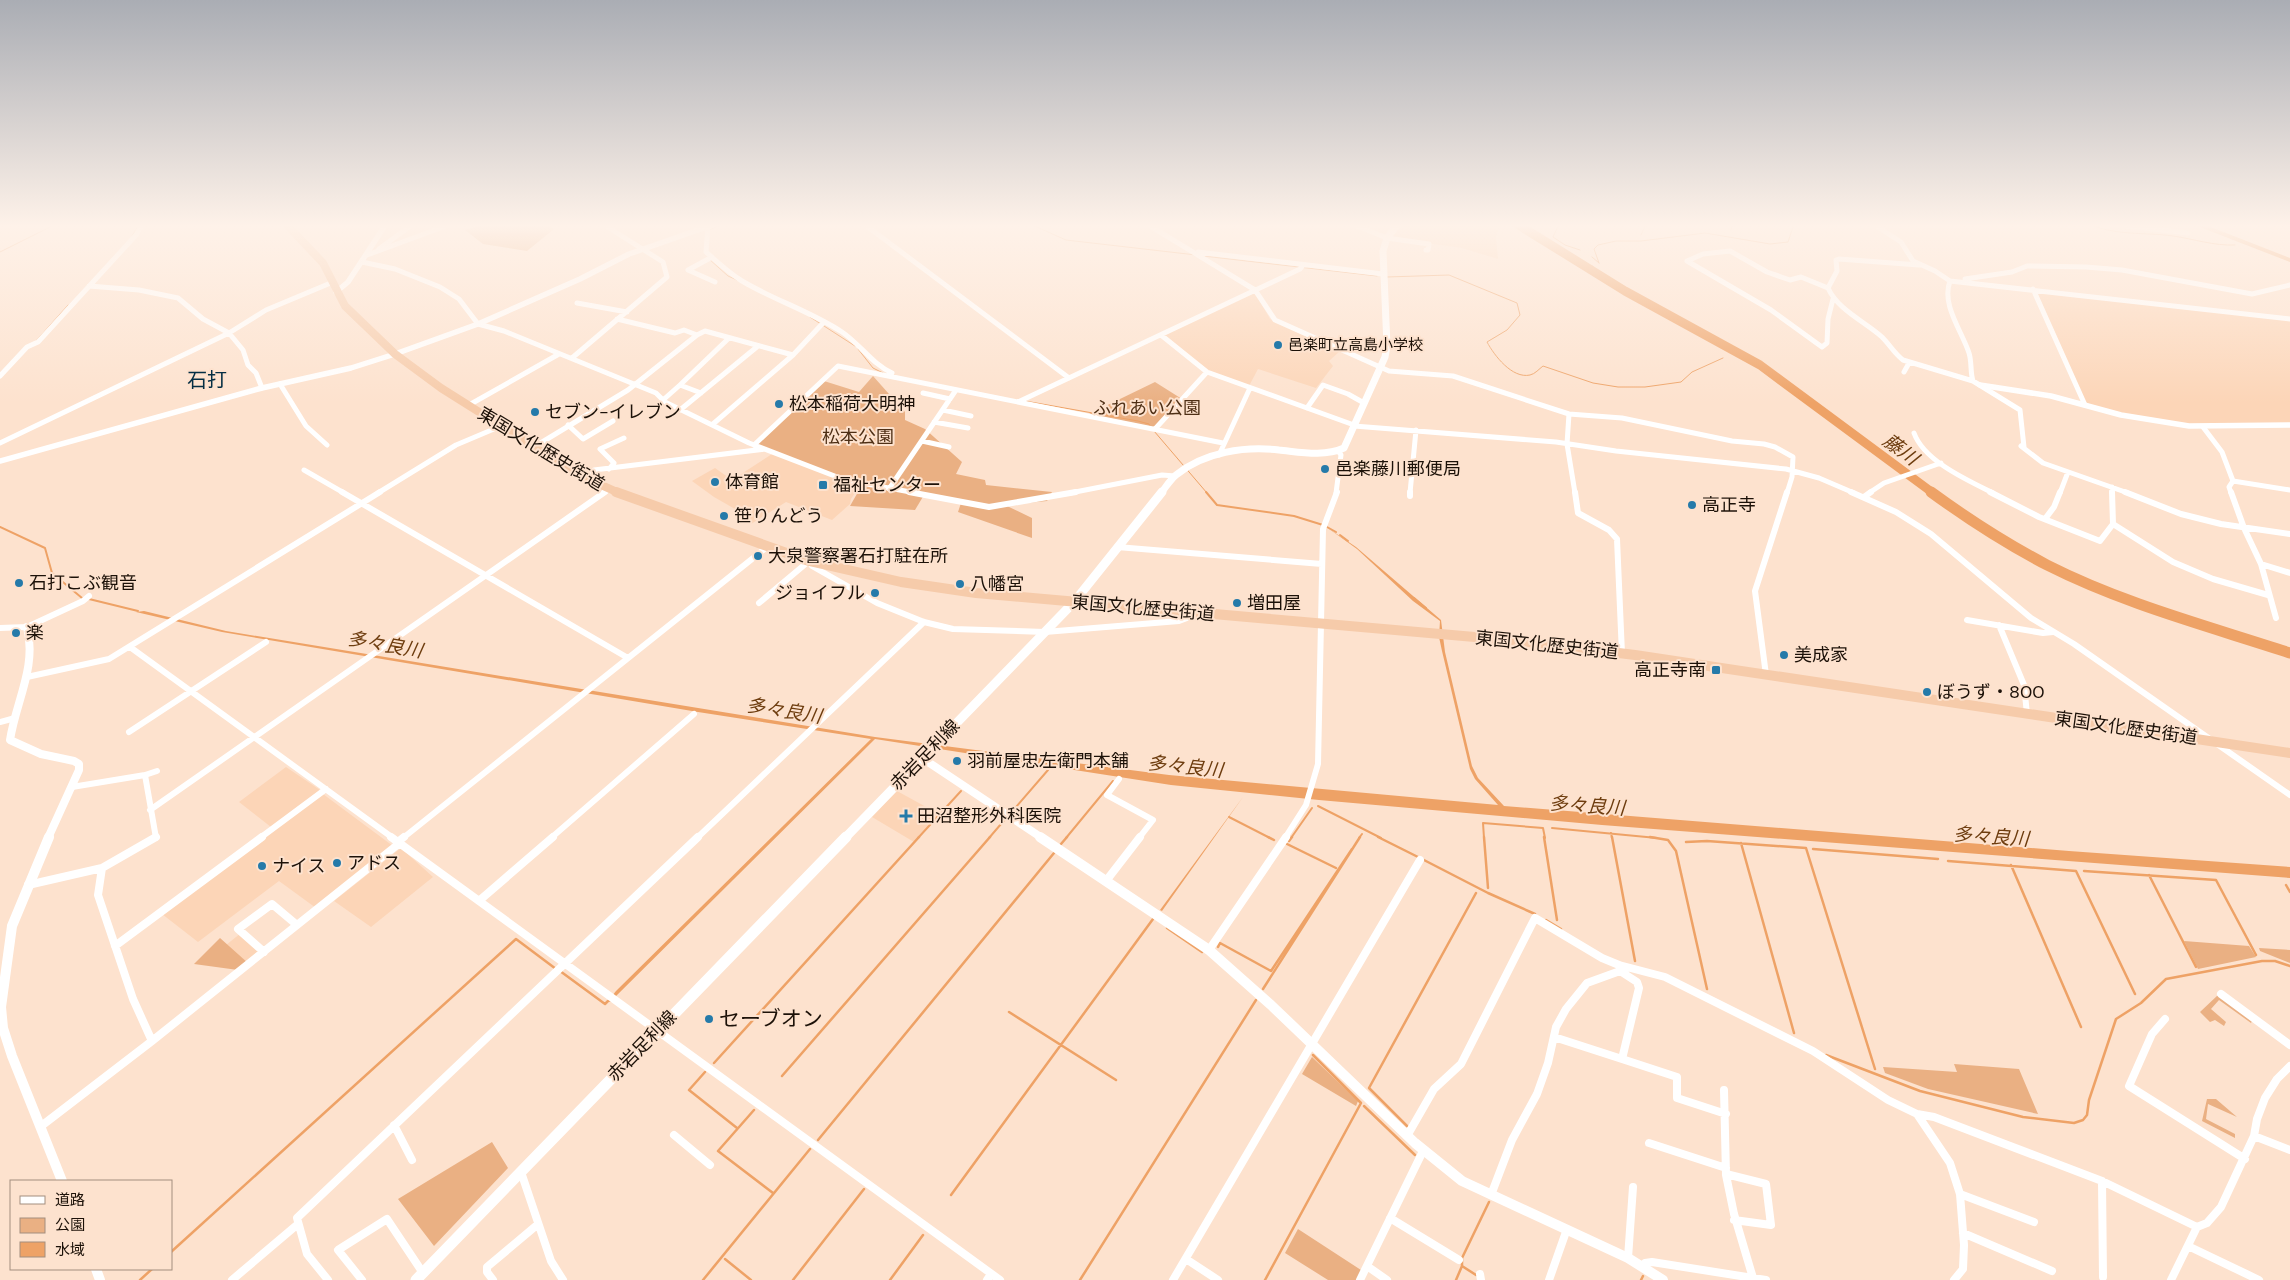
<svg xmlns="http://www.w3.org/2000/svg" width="2290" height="1280" viewBox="0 0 2290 1280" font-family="'DM Sans','Noto Sans JP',sans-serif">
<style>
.built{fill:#fcd5b7}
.green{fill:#eab083}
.water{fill:#eea266}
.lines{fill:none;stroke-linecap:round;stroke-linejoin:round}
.stream-far2{stroke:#eea266;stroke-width:1}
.stream-far1{stroke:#eea266;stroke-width:2}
.stream{stroke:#eea266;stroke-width:2.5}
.river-far1{stroke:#eea266;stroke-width:9}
.river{stroke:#eea266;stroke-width:11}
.minor-far2{stroke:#fff;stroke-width:5}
.minor-far1{stroke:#fff;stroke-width:6}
.minor{stroke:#fff;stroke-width:8}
.tertiary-far2{stroke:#fff;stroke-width:5.5}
.tertiary-far1{stroke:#fff;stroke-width:8}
.tertiary{stroke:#fff;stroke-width:10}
.secondary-far2{stroke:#fff;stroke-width:7}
.secondary-far1{stroke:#fff;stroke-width:9}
.secondary{stroke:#fff;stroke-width:11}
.trunk-far1{stroke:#f6cbaa;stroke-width:8}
.trunk{stroke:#f6cbaa;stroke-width:10}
.poi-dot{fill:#257aa9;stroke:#fde2ce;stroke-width:2}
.labels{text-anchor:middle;stroke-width:4;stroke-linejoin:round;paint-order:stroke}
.far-poi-label{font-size:15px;fill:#1c1108;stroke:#fde2ce;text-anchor:start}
.poi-label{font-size:18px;fill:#1c1108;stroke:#fde2ce;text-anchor:start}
.park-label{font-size:18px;fill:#4e2f15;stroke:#fde2ce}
.street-label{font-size:18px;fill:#1c1108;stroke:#fde2ce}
.water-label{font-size:19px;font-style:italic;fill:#6e3d0f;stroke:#fde2ce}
.quarter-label{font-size:20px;fill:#042e44;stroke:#fde2ce}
.near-poi-label{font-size:21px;fill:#1c1108;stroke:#fde2ce;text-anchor:start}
</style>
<rect width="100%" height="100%" fill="#fde2ce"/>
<path class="built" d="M1404 224H1500L1496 237 1498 259 1462 248 1391 238Z
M2037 292 2290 320V423L2191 425 2123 415 2086 403Z
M1252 293H1255L1270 319 1339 352 1329 361 1333 366 1316 388 1258 369 1249 386 1209 372 1165 335Z
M772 454 860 485 851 499 850 504 832 520 786 502 751 524 742 519 750 511 746 509 742 513 714 497 692 481 715 468 732 480Z
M286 767 320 790 271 827 239 802Z
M897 791 939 814 914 842 872 817Z
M323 794 393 846 316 908 279 881 198 942 162 914Z
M401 848 433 877 371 927 334 901Z
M241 933 262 951 248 963 226 945Z"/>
<path class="green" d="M484 224H542L554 229 527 251 483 244 465 230Z
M873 376 905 412V420L925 429 962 462 956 474 985 480 986 485 1052 492 1047 501 1005 505 1032 518V538L958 512 961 503 924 495 915 510 850 506 862 485 756 445 824 381 859 392Z
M1155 382 1182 399 1155 429 1087 415Z
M220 938 248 963 238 970 194 964Z
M2184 941 2249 946 2256 957 2198 969Z
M2259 948 2290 950V963L2260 951Z
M2218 995 2252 1021 2251 1023 2219 1000 2211 1009 2226 1022 2224 1026 2215 1020 2210 1022 2200 1012Z
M1312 1057 1358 1101 1356 1106 1302 1074Z
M1954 1064 2019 1069 2038 1114 1928 1089 1885 1073 1883 1067 1957 1072Z
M2207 1099H2216L2237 1117 2208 1104 2206 1119 2235 1134V1138L2202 1121Z
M492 1142 508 1168 434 1246 398 1199Z
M1298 1229 1361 1270 1357 1280H1328L1285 1253Z"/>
<path class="water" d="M2192 224H2203L2290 258V262Z
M1325 526 1356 547 1441 620 1445 652 1472 766 1478 778 1504 806 2069 851 2290 867V878L1602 825 1319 800 1171 785 875 739 610 1002 608 1001 616 991 871 739 698 712 222 632 136 612 144 611 226 631 875 737 1169 775 1498 805 1475 779 1470 769 1442 651 1439 637 1440 621 1413 601 1357 549Z
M1243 797 1162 911 1160 910Z"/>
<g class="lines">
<path class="stream-far2" d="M1030 224 1066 240 1196 255
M1559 224 1553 237 1565 245 1580 250
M1994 224H2026
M2089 224C2116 236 2144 232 2173 236 2194 239 2214 246 2235 245
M709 230 723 224
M1731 230 1733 224
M1641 235 1646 224
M132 236 139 224
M0 252 56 224
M1203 256 1377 276
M1592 257 1599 263
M709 259 728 276 737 280
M1599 263 1594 249 1598 245 1616 241H1641L1705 233 1770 244 1788 242 1794 224
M1590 269 1592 266
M1387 277 1449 275 1517 303 1520 315 1507 330 1487 342C1494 355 1512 379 1530 375 1535 374 1539 369 1543 366L1593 383 1618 387H1645L1681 382 1692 372 1723 358
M810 317 855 346
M36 341 68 305
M858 349 873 368 883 373
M1025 401 1138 421 1149 424 1151 428
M1154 431 1207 493"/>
<path class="stream-far1" d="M1206 492 1217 505 1294 516 1323 525
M0 527 45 548 52 573 82 598
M1327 527 1336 532
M1340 535 1348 541
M1414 598 1426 608
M89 599 138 611
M1318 806 1381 838
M1010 814 1048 770
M1229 817 1270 838
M1552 828 1657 838
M1611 833 1612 838
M918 838 961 791
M989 838 1007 817
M1066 838 1113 781
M1291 838 1312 808
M1359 838 1362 834
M1484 838 1483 823 1543 828 1545 838"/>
<path class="stream" d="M1268 837 1274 840
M1378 837 1418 857
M1484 837 1488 888
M1544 837 1557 920
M1612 837 1635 961
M1650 837 1668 840 1676 851 1707 989
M1289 841 1292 837
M1686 842 1707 841 1806 848 1875 1069
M1741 843 1794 1033
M1061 844 1067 837
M1287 844 1336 868
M1813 849 1938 859
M1422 859 1488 893 1535 914
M1948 861 2076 871 2135 994
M2011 865 2081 1027
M2084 871 2216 880 2256 955
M2149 875 2196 967
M2286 885 2290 892
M1546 920 1561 929
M1167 928 1202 952
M1218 947 1220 943 1271 971 1352 849
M560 971 605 1004 608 1001
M1263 989 1360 837
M1009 1012 1116 1080
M1826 1055 1920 1091 2023 1117 2074 1123 2083 1120 2087 1115 2089 1100 2116 1019 2141 1003 2166 979 2262 961H2275L2290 966
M714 1063 919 837
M705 1072 689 1090 737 1128
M782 1076 990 837
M1364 1106 1415 1155
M754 1110 718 1151 773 1193
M1407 1126 1369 1088 1476 893
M818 1140 1054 853
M951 1195 1153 919
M171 1252 516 939 556 969
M725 1259 751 1280
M1476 1275 1462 1266V1258L1489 1202
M140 1280 152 1269
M703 1280 810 1149
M793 1280 864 1189
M890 1280 923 1235
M1080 1280 1256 1000
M1265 1280 1361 1103 1313 1055
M1456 1280 1462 1266
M1641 1280 1643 1276"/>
<path class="river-far1" d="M1517 224 1625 291 1760 365 1933 493"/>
<path class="river" d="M1931 492C1968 519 2007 544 2047 565 2124 604 2208 626 2290 653"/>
<path class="minor-far2" d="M864 224 1069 378
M1147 224 1255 290 1275 320 1389 371 1453 376 1569 414 1622 418 1732 441 1764 444 1775 447 1793 457 1792 477 1787 493
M1352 224 1387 238 1429 244 1428 250H1426
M1873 224 1901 242 1913 261 1935 271 1950 281
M2108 224 2188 233
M708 226 706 252C717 262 729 273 742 281 774 300 810 311 842 332 860 344 872 364 892 373
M379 249 413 224
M1198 252 1383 274
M367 255 451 224
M712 257 688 270 715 282
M1687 261 1771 310 1822 347 1827 343 1828 319 1833 299
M1687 261 1703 254 1730 251 1767 272 1790 280 1801 277 1828 288
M362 262 395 269 440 287 459 299 478 324 504 331 656 393 665 402 749 443 845 480 916 493
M1919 265 1839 259 1836 260 1837 271 1828 288C1838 310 1864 321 1882 337 1890 345 1894 353 1903 360L1973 381 2020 410 2024 447
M1965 279 2012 272 2027 266 2086 267 2122 270 2252 294 2290 285
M89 286 139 290 178 298 203 319 229 333 243 350 248 365 256 373 262 388
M2033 289 2085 405
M577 303 627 312
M617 319 675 333 684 330 697 335
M1161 335 1207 372 1354 425
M572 358 667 277 663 262 606 226 607 224
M1904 372 1909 363
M0 376 27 347 38 342 137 234 142 224
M1973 381C1970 372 1972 362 1969 353 1962 331 1941 305 1950 281L2290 319
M280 384 306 426 327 445
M701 393 680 385 729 338
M923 393 950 399
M663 400 680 385
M1018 402 1300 269 1303 265
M469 405 559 354
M1307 408 1323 385 1348 394 1364 403
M680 410 758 346
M943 410 971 416
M1569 414 1567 444 1575 493
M934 422 968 428
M713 424 793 355 824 322
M568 425 583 439 613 421
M1354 426 1556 442 1616 451 1786 469 1819 478 1854 493
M2203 427 2222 452 2233 481 2229 487 2231 493
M1155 429 1207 372
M1914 433C1924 461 1967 480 1993 493
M922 441 949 447
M0 443 229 333 266 310 333 282
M754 445 838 366 1223 443
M2021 446 2043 463 2128 493
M534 447 628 390 697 335 705 331 793 355
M1219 455 1250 388
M609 469 614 463 600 449 624 438
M304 470 344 493
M579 475 594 470 765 449
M2233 481 2290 490
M2112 487V493
M889 489 956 390
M378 493 456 445 501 426
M603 493 608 490
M1070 493 1162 475 1175 476
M1336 493 1341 455 1339 452
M1410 493 1416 430
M1869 493 1884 483 1941 463
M2060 493 2068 472"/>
<path class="minor-far1" d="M342 492 628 658
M909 492 989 507 1076 492
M1575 492 1578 513 1609 530 1617 539 1622 654
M1851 492 1896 512 1931 534 2031 618 2074 644 2290 795
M1990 492 2039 517 2100 541 2113 524 2112 492
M2125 492 2181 514 2221 524 2290 534
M2231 492 2244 528 2261 564 2276 618
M1410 496V492
M1864 497 1871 492
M2045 519 2054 507 2060 492
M2113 524 2173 562 2213 579 2268 595
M1117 547 1322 564
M2261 564 2290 573
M759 603 809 561 812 566 877 603 924 622 953 629 1045 632 1179 621 1187 618 1189 612
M1967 620 2043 633 2053 632
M1999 625 2024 685 2027 714
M0 628 27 627 83 601 89 596
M130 647 393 838
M1766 675 1755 591 1787 492
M27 677 109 659 380 492
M0 722 15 718
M129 732 266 642
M145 775 156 838
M1119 779 1107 795 1153 820 1139 838
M72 787 145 775 157 771
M150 810 605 492
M260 838 326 789
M403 838 767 547
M551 838 694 714
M697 838 924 622
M1285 838 1306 805 1318 764 1323 529 1337 492"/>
<path class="minor" d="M391 837 1000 1280
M399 841 404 837
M1106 881 1140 837
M28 885 102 868
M480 900 553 837
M115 946 262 837
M1209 950 1286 837
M264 952 238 929 272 904 297 925
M1620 971 1637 982 1639 988 1622 1059 1677 1077V1098L1726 1114
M2221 994 2290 1045
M2165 1019 2152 1034 2129 1086 2245 1159
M1554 1037 1622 1059
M152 1041 133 999 98 895 102 868 156 837
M1724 1090 1726 1175 1734 1214 1753 1278
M1917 1114 1934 1117 2102 1181 2197 1227
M394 1125 412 1160
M40 1127 152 1041 401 842
M674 1135 710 1165
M1407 1136 1434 1089 1461 1064 1535 918 1602 958 1619 965 1665 977 1813 1051 1888 1100 1917 1114 1950 1163 1960 1194 1964 1245 1963 1269 1954 1280
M2254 1136 2290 1150
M1649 1143 1726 1168
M521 1172 551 1261 563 1280
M1726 1174 1766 1184 1771 1225 1734 1220
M2102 1181 2103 1277
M1960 1194 2034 1222
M1491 1195 1512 1140 1537 1094 1548 1063 1556 1027 1566 1009 1587 983 1620 971 1619 965
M1390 1218 1459 1260
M1963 1233 2052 1271
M2188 1246 2259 1280
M1628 1258 1633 1187
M1186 1259 1218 1280
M1367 1266 1387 1280
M1643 1266 1645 1263 1652 1262 1766 1280
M1480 1274 1481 1280
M232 1280 298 1224
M328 1280 307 1254 297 1218 698 837
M362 1280 338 1250 387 1219 423 1273
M493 1280 487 1272V1267L537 1225
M987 1280 991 1274
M1173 1280 1420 860
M1360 1280 1423 1151
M1549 1280 1567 1229
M2171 1280 2197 1227 2207 1223 2221 1207 2254 1136 2257 1119 2265 1098 2277 1079 2290 1066"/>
<path class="tertiary-far2" d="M336 292 348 282 386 224
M1980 385 2051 396 2121 415 2189 426 2290 425
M0 461 262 388 351 368 395 354 478 324 580 279 629 254 715 224"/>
<path class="tertiary-far1" d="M27 627C37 667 16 701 10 740L41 754 74 761 79 764V770L48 838
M922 758 1042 838"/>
<path class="tertiary" d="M49 837 12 926 1 1007 3 1028 12 1056 62 1181
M1040 837 1209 950 1271 1005 1415 1143 1462 1181 1628 1258 1663 1280
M96 1269 100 1280"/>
<path class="secondary-far2" d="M1161 493C1166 487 1170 480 1176 475 1204 452 1245 446 1279 450 1300 452 1324 457 1344 448L1385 357 1387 346 1383 251 1387 238 1398 224"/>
<path class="secondary-far1" d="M845 838 1074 602 1162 492"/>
<path class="secondary" d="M416 1280 846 837"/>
<path class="trunk-far1" d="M286 224 323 263 345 306 395 354 441 388 579 475 619 493"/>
<path class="trunk" d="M616 492 809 561 901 582 976 593 1520 641 1635 655 2290 753"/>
</g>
<linearGradient id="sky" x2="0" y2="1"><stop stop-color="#aaadb4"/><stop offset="0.56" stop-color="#fef2e9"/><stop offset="1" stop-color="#fef2e9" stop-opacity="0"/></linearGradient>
<rect width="2290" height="403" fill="url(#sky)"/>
<g class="poi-dot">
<circle cx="1278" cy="345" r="5"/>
<circle cx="779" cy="404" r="5"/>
<circle cx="535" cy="412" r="5"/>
<circle cx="1325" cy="469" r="5"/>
<circle cx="715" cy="482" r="5"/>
<rect x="818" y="480" width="10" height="10" rx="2.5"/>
<circle cx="1692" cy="505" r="5"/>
<circle cx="724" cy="516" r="5"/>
<circle cx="758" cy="556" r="5"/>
<circle cx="19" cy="583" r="5"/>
<circle cx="960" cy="584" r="5"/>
<circle cx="875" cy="593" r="5"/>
<circle cx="1237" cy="603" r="5"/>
<circle cx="16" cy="633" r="5"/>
<circle cx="1784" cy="655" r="5"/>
<rect x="1711" y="665" width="10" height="10" rx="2.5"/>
<circle cx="1927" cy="692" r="5"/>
<circle cx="957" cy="761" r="5"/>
<path d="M903.5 808.5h5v5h5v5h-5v5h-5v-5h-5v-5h5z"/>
<circle cx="337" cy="863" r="5"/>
<circle cx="262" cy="866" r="5"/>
<circle cx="709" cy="1019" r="5"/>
</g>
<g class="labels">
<g class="far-poi-label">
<text x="1288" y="350">邑楽町立高島小学校</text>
</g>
<g class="poi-label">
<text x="789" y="410">松本稲荷大明神</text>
<text x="545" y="418">セブン-イレブン</text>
<text x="1335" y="475">邑楽藤川郵便局</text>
<text x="725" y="488">体育館</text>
<text x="833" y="491">福祉センター</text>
<text x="1702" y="511">高正寺</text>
<text x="734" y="522">笹りんどう</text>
<text x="768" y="562">大泉警察署石打駐在所</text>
<text x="29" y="589">石打こぶ観音</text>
<text x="970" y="590">八幡宮</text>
<text x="865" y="599" text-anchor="end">ジョイフル</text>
<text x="1247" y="609">増田屋</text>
<text x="26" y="639">楽</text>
<text x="1794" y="661">美成家</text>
<text x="1706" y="676" text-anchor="end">高正寺南</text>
<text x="1937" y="698">ぼうず・800</text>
<text x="967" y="767">羽前屋忠左衛門本舗</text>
<text x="917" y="822">田沼整形外科医院</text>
<text x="347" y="869">アドス</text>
<text x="272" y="872">ナイス</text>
</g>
<g class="park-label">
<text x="1147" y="414">ふれあい公園</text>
<text x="858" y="443">松本公園</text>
</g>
<g class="street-label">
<text transform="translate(541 449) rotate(31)" y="6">東国文化歴史街道</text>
<text transform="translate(1143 608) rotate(5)" y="6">東国文化歴史街道</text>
<text transform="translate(1547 645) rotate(6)" y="6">東国文化歴史街道</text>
<text transform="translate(2126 728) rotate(8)" y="6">東国文化歴史街道</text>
<text transform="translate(925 755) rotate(-46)" y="6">赤岩足利線</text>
<text transform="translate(642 1046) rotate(-46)" y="6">赤岩足利線</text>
</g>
<g class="water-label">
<text transform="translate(1901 449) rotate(37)" y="7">藤川</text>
<text transform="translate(385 644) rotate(10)" y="7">多々良川</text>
<text transform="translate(784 710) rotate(9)" y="7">多々良川</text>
<text transform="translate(1185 766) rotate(6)" y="7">多々良川</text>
<text transform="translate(1587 805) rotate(4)" y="7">多々良川</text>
<text transform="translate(1991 836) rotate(4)" y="7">多々良川</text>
</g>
<g class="quarter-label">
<text x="207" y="387">石打</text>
</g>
<g class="near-poi-label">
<text x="719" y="1026">セーブオン</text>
</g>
</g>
<rect x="10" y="1180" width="162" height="90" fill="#fde2ce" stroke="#a38e7f"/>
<rect x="20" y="1196" width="25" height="8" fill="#ffffff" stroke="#a38e7f"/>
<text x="55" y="1205" font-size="15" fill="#1c1108">道路</text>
<rect x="20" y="1218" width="25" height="15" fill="#eab083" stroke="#a38e7f"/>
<text x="55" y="1230" font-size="15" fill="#1c1108">公園</text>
<rect x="20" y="1242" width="25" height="15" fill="#eea266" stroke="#a38e7f"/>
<text x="55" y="1255" font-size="15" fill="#1c1108">水域</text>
</svg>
